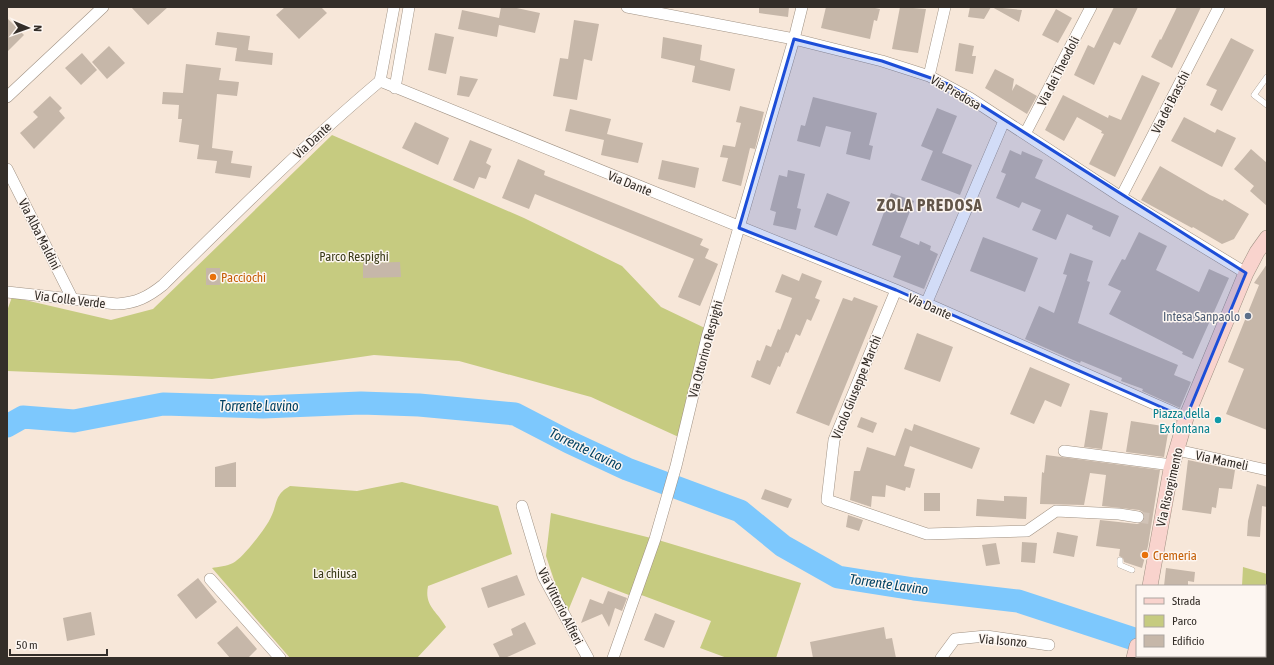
<svg xmlns="http://www.w3.org/2000/svg" width="1274" height="665" viewBox="0 0 1274 665" font-family="'Asap Condensed',sans-serif">
<style>
.green{fill:#c6cb80}
.lines{fill:none;stroke-linecap:round;stroke-linejoin:round}
.river{stroke:#7dc8fd;stroke-width:23}
.building{fill:#c6b7a9}
.street-tunnel{stroke:#d0c2b6;stroke-width:11;stroke-dasharray:11 5.5;stroke-linecap:butt}
.lane-casing{stroke:#a09284;stroke-width:6}
.street-casing{stroke:#a09284;stroke-width:12}
.secondary-casing{stroke:#a09284;stroke-width:16}
.lane{stroke:#fff;stroke-width:5.5}
.street{stroke:#fff;stroke-width:11}
.secondary{stroke:#f9d3cd;stroke-width:15}
.marked{fill:#1d4ed8;fill-opacity:0.2;stroke:#1d4ed8;stroke-width:3;stroke-linejoin:round}
.food-dot{fill:#e8710a;stroke:#fdf6f1;stroke-width:1.5}
.service-dot{fill:#5c6f8a;stroke:#fdf6f1;stroke-width:1.5}
.culture-dot{fill:#0f9aa8;stroke:#fdf6f1;stroke-width:1.5}
.labels{text-anchor:middle;stroke-width:3;stroke-linejoin:round;paint-order:stroke}
.street-label{font-size:13px;fill:#342e29;stroke:#fdf6f1}
.park-label{font-size:13px;fill:#3b3c19;stroke:#fdf6f1}
.food-label{font-size:13px;fill:#c56008;stroke:#fdf6f1;text-anchor:start}
.service-label{font-size:13px;fill:#4e5e75;stroke:#fdf6f1;text-anchor:end}
.culture-label{font-size:13px;fill:#0d838f;stroke:#fdf6f1;text-anchor:end}
.water-label{font-size:14px;font-style:italic;fill:#014163;stroke:#fdf6f1}
.district-label{font-size:17px;font-weight:bold;letter-spacing:1px;fill:#625549;stroke:#fdf6f1}
</style>
<rect width="100%" height="100%" fill="#f7e7d9"/>
<path class="green" d="M332 135 524 218 622 266 661 307 709 330 683 439 591 397 459 361 374 355 212 379 7 371V311L12 297 111 320 153 309Z
M402 482 498 506 512 554 428 586C424 606 437 611 446 627L417 658H290L212 568C218 567 227 566 233 563 242 559 267 527 271 517 278 503 274 495 290 486L357 491Z
M551 513 655 539 801 583 776 658H727L700 648 711 621 636 593 634 597 582 577 568 611 559 595 546 556Z
M1243 567 1267 574V658H1246L1245 656H1265V586H1242Z"/>
<g class="lines">
<path class="river" d="M7 426 23 417 74 421 163 404 263 407 361 403 419 405 515 414 569 442 627 469 740 511 783 546 838 577 914 589 1018 601 1137 640
M1179 656 1183 658"/>
</g>
<path class="building" d="M131 7H168L148 25Z
M285 7H321L327 13 299 39 276 15Z
M501 7H512L540 13 535 33 499 25 497 37 458 29 462 10 499 18Z
M759 7H789L788 17 759 13Z
M826 7H870L880 9 877 21 874 20 870 39 821 28Z
M900 7 926 9 918 53 892 49Z
M970 7H991L984 19 968 17Z
M992 7 1022 10 1019 22Z
M1114 7H1138L1120 45 1114 42 1094 85 1074 75 1088 45 1094 48Z
M1177 7H1201L1172 68 1151 57 1160 39 1161 40Z
M1056 9 1072 18 1058 43 1042 35Z
M7 18 24 35 7 52Z
M574 20 599 24 592 61 584 59 577 100 553 96 560 58 568 59Z
M217 32 250 36 248 50 273 53 272 65 235 61 237 48 215 45Z
M435 33 454 37 446 74 428 70Z
M663 37 702 45 700 60 735 69 730 91 692 82 695 66 661 58Z
M1231 38 1254 50 1222 111 1210 105 1217 90 1206 85Z
M959 43 974 46 972 56H976L973 74 955 71Z
M109 46 125 63 107 79 92 62Z
M82 53 97 70 81 85 65 68Z
M186 64 221 68 219 80 239 82 237 96 217 94 212 148 233 151 231 163 252 166 250 178 215 173 217 161 197 159 199 145 179 142 182 119H178L179 105 162 104 163 92 183 93Z
M995 69 1014 79 1012 91 1016 84 1037 96 1027 114 985 88Z
M1142 75 1160 83 1115 177 1089 164 1104 134 1101 133 1102 131 1077 117 1064 141 1045 130 1063 95 1108 118 1109 115 1121 120Z
M460 76 478 79 469 97 457 95Z
M50 96 62 108 59 111 65 118 34 149 20 133 38 117 33 112Z
M813 97 877 113 869 145 873 146 870 160 846 154 851 132 826 126 820 147 797 141 801 125 805 126Z
M740 106 764 112 755 149 750 148 741 186 722 181 728 158 720 157 723 145 735 147 741 123 736 122Z
M937 108 957 116 942 153 972 165 960 195 921 180 933 151 921 146Z
M570 109 611 119 607 134 643 143 638 163 601 155 604 140 565 131Z
M1184 117 1215 133 1217 129 1236 138 1222 167 1171 141Z
M415 122 449 138 438 165 402 148Z
M470 140 492 149 486 163 491 166 486 179 479 177 474 189 453 180Z
M1251 149 1267 163V206L1250 191 1254 186 1234 169Z
M1010 150 1021 155 1022 151 1043 160 1035 178 1119 216 1110 237 1092 229 1093 226 1067 214 1056 240 1032 230 1041 210 1022 202 1019 208 996 198 1006 174 1001 172Z
M518 159 545 171 544 175 703 239 700 245 709 249 705 258 718 264 700 306 678 297 694 259 535 194 529 209 502 198Z
M662 160 699 168 695 188 658 179Z
M1160 166 1210 195 1223 201 1224 199 1249 214 1234 239 1222 244 1193 227 1192 228 1141 200Z
M788 170 805 174 797 208 801 209 796 230 773 225 776 212 770 210 779 175 787 177Z
M827 193 850 202 837 236 814 227Z
M891 193 914 201 900 237 919 245 920 241 931 246 930 250 938 254 924 289 893 277 901 256 872 245Z
M1139 232 1167 246 1156 270 1199 292 1209 269 1229 278 1193 359 1182 354 1183 352 1109 314 1121 291 1108 285 1122 259 1125 260Z
M983 237 1038 258 1025 292 970 271Z
M1070 253 1093 261 1087 281 1090 282 1078 323 1178 365 1174 375 1191 382 1180 408 1142 391 1143 389 1121 381 1122 378 1081 361 1080 363 1025 339 1039 306 1054 313 1067 275 1063 274Z
M400 262 401 277 363 278V263Z
M1267 264V430L1226 414 1244 369 1228 362 1259 285 1254 283Z
M206 268H220V285H206Z
M802 273 822 281 815 298 820 300 811 321 807 319 800 336 796 334 788 353 786 352 780 367 778 366 770 385 751 377 757 360 760 361 766 345 771 347 778 329 780 330 792 298 775 292 782 274 799 281Z
M854 297 878 306 829 426 796 413 843 298 852 301Z
M917 333 953 347 940 382 904 369Z
M1030 367 1070 384 1061 407 1045 400 1034 424 1010 414Z
M1090 410 1108 413 1102 449 1084 447Z
M861 417 877 423 873 433 857 427Z
M1131 421 1169 427 1164 457 1126 452Z
M914 424 980 448 972 469 910 446 904 466 915 469 910 488 906 487 905 491 886 485 885 497 872 496 871 507 850 500 854 471H860L867 447 895 456 905 428 912 431Z
M1046 455 1160 470 1148 546 1142 568 1124 562 1123 558 1119 556 1120 549 1096 546 1100 520 1137 524 1143 522 1145 518 1143 512 1139 510 1102 506 1106 475 1090 473 1084 505 1040 504 1042 472 1044 473Z
M1188 460 1235 470 1232 489 1219 488 1216 508 1212 507 1211 514 1182 510Z
M236 462V487H215V467Z
M1257 484 1267 487V507L1262 506 1260 537 1247 536 1248 521Z
M765 489 792 499 788 508 761 499Z
M924 493H940V511H924Z
M1004 496 1027 497 1026 519 976 516 977 499 1004 501Z
M848 515 863 520 859 531 846 527Z
M1057 532 1078 536 1074 557 1053 553Z
M1022 542 1037 543 1035 563 1021 562Z
M996 543 1000 564 986 566 982 545Z
M1166 568 1195 572 1194 582 1188 581V586H1164Z
M517 575 525 595 488 608 481 588Z
M198 578 217 602 196 619 177 595Z
M608 591 627 598 622 611 615 608 609 627 602 614 581 623 590 599 603 604Z
M91 612 95 635 67 641 63 618Z
M655 613 675 621 664 648 644 640Z
M525 622 536 644 505 658H500L493 644 513 635 511 629Z
M237 626 257 649 248 658H230L217 643Z
M884 627 886 639 892 638 896 658H813L810 642Z"/>
<g class="lines">
<path class="street-tunnel" d="M1138 517 1153 519"/>
<defs>
<path id="lane" d="M1267 77 1254 95 1267 105
M1120 560V565L1132 570"/>
<path id="street" d="M627 7 794 39 882 61 929 76 970 98 1121 197 1246 273
M929 76 945 7
M380 81 896 290 1186 418
M380 81 394 7
M395 88 409 7
M7 97 103 7
M1025 134 1091 7
M7 169 73 300
M1121 197 1219 7
M896 290 834 440 827 500 927 534 1027 531 1056 511 1119 514 1138 517
M7 292 117 304C136 303 148 297 163 285 234 215 304 145 380 81
M926 304 1004 121
M1177 450 1267 470
M1064 451 1172 465
M522 506 543 576 588 658
M210 579 280 658
M613 658 655 539 676 466 707 337 794 39 802 7
M941 658 955 639 986 636 1049 645"/>
<path id="secondary" d="M1150 586 1171 469 1186 418 1246 273 1257 252 1267 238
M1134 658 1137 646"/>
</defs>
<use href="#lane" class="lane-casing"/>
<use href="#street" class="street-casing"/>
<use href="#secondary" class="secondary-casing"/>
<use href="#lane" class="lane"/>
<use href="#street" class="street"/>
<use href="#secondary" class="secondary"/>
</g>
<path class="marked" d="M794 39 882 61 948 84 1246 273 1186 418 896 290 739 228Z"/>
<g class="food-dot">
<circle cx="213" cy="277" r="4"/>
<circle cx="1145" cy="555" r="4"/>
</g>
<circle class="service-dot" cx="1248" cy="316" r="4"/>
<circle class="culture-dot" cx="1218" cy="420" r="4"/>
<g class="labels">
<g class="street-label">
<text transform="translate(1058 71) rotate(-63)" y="5">Via dei Theodoli</text>
<text transform="translate(956 92) rotate(30)" y="5">Via Predosa</text>
<text transform="translate(1170 102) rotate(-63)" y="5">Via dei Braschi</text>
<text transform="translate(312 140) rotate(-43)" y="5">Via Dante</text>
<text transform="translate(630 183) rotate(22)" y="5">Via Dante</text>
<text transform="translate(40 234) rotate(63)" y="5">Via Alba Maldini</text>
<text transform="translate(70 299) rotate(7)" y="5">Via Colle Verde</text>
<text transform="translate(930 306) rotate(24)" y="5">Via Dante</text>
<text transform="translate(705 349) rotate(-75)" y="5">Via Ottorino Respighi</text>
<text transform="translate(856 387) rotate(-68)" y="5">Vicolo Giuseppe Marchi</text>
<text transform="translate(1222 460) rotate(12)" y="5">Via Mameli</text>
<text transform="translate(1169 487) rotate(-77)" y="5">Via Risorgimento</text>
<text transform="translate(561 606) rotate(63)" y="5">Via Vittorio Alfieri</text>
<text transform="translate(1003 640) rotate(5)" y="5">Via Isonzo</text>
</g>
<g class="park-label">
<text x="354" y="261">Parco Respighi</text>
<text x="335" y="578">La chiusa</text>
</g>
<g class="food-label">
<text x="221" y="282">Pacciochì</text>
<text x="1153" y="560">Cremeria</text>
</g>
<g class="service-label">
<text x="1240" y="321">Intesa Sanpaolo</text>
</g>
<g class="culture-label">
<text x="1210" y="418">Piazza della<tspan x="1210" dy="15">Ex fontana</tspan></text>
</g>
<g class="water-label">
<text x="259" y="411">Torrente Lavino</text>
<text transform="translate(586 449) rotate(26)" y="5">Torrente Lavino</text>
<text transform="translate(889 584) rotate(8)" y="5">Torrente Lavino</text>
</g>
<g class="district-label">
<text x="930" y="211">ZOLA PREDOSA</text>
</g>
</g>
<rect width="1274" height="665" fill="none" stroke="#342e29" stroke-width="16"/>
<rect x="1136" y="585" width="130" height="72" fill="#fdf6f1" stroke="#ada6a1"/>
<rect x="1144" y="598" width="20" height="6" fill="#f9d3cd" stroke="#ada6a1"/>
<text x="1172" y="605" font-size="12" fill="#342e29">Strada</text>
<rect x="1144" y="615" width="20" height="12" fill="#c6cb80" stroke="#ada6a1"/>
<text x="1172" y="625" font-size="12" fill="#342e29">Parco</text>
<rect x="1144" y="635" width="20" height="12" fill="#c6b7a9" stroke="#ada6a1"/>
<text x="1172" y="645" font-size="12" fill="#342e29">Edificio</text>
<g transform="translate(28 28) rotate(92)" stroke="#fdf6f1" stroke-width="3" paint-order="stroke">
<path d="M0-3L7 15L0 10L-7 15Z" fill="#342e29"/>
<text y="-6" font-size="11" font-weight="bold" text-anchor="middle" fill="#342e29">N</text>
</g>
<path d="M10 649v6h97v-6" fill="none" stroke="#342e29" stroke-width="2"/>
<text x="16" y="649" font-size="12" fill="#342e29" stroke="#fdf6f1" stroke-width="3" paint-order="stroke">50 m</text>
</svg>
